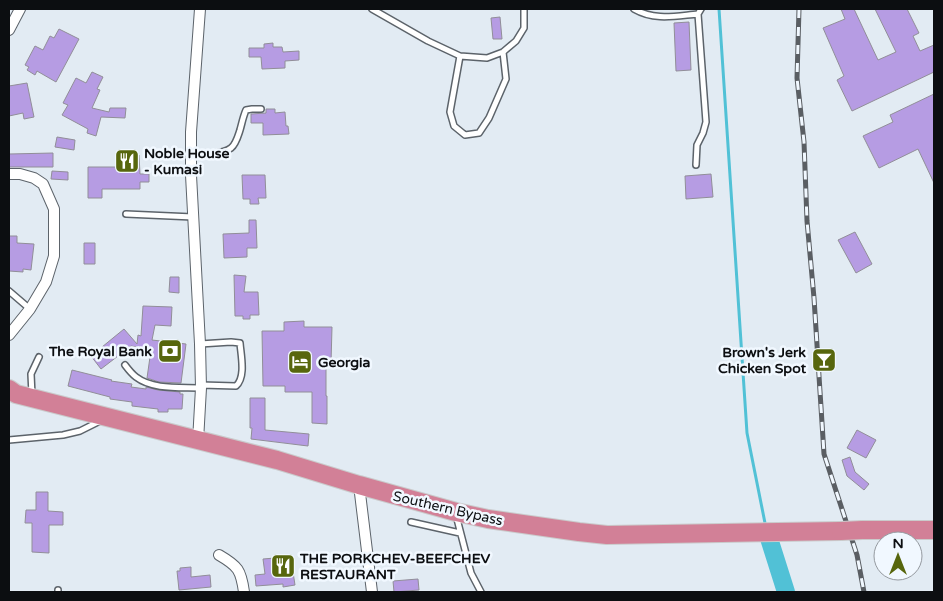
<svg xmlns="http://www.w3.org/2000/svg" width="943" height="601" viewBox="0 0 943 601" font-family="'Varela Round',sans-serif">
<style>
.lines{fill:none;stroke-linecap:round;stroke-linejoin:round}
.stream{stroke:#51c1d6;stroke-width:3}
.river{stroke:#51c1d6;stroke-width:18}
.building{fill:#b69ce3;stroke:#918e98}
.lane-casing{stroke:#5c636a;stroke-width:8}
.street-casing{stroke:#5c636a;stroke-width:12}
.highway-casing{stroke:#cacacb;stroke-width:20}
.lane{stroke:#fff;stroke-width:5}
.street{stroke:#fff;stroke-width:10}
.highway{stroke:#d28097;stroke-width:18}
.rail-casing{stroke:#5a5e63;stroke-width:5}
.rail{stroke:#f1f8ff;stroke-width:3;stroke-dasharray:9;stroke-linecap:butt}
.highway-bridge-casing{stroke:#cacacb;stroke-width:20;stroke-linecap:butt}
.highway-bridge{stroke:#d28097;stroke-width:18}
.labels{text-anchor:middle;stroke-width:5;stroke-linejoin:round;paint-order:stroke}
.poi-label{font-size:14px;font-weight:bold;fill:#0c0e11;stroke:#f1f8ff;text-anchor:start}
.street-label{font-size:14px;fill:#0c0e11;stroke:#f1f8ff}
</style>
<rect width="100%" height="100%" fill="#e2ebf3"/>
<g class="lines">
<path class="stream" d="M719 9 747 433 766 528"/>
<path class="river" d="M767 532 786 592"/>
</g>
<path class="building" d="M841 9H854L878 60 896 52 875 9H907L919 33 913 36 920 51 934 45V72L852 111 837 80 844 76 823 28 845 19Z
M500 17 502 39H493L491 18Z
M689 22 691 70 676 71 674 23Z
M59 29 79 39 56 82 37 71 35 75 27 70 29 67 25 65 35 46 43 50 50 36 54 38Z
M273 43V47H282L283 52 299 51V60L285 61V68L262 69 261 57H249V48H264V44Z
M92 72 103 77 97 89 100 90 92 108 109 112 110 108H126L125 118 101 117 96 136 87 133 88 129 62 115 68 105 63 103 76 78 86 83Z
M27 83 34 117 24 119 23 113 9 116V86Z
M934 94V183L918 149 879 168 863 136 893 122 890 115Z
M266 109H275V113L285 112 286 126H288L289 134 263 135V123H251V114L266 113Z
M57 137 75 140 74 150 55 147Z
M53 153V167H9V154Z
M116 155H139L140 174H149V182H140V189H102V198H88V167H116Z
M52 171 68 172V180L51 179Z
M711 174 713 197 686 199 685 176Z
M242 175H265L266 198H258L259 204H250V199H243Z
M249 220H256L257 248H247V257L224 258 223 234 249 233Z
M855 232 872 264 856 273 838 240Z
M9 236H17V243L34 244 31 270 23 269V272L9 271Z
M84 243H95V264H84Z
M234 275 246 276 244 292H258L259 315H250V319H243V316H235Z
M170 277H179V293L169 292Z
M143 306 172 307 171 326 155 325 152 340 186 344 181 383 159 382 147 378 151 350 131 346 101 369 91 356 124 329 137 344 138 335 141 336Z
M304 321V327H332L331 363H326V396H327V424L312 423V392H285V386H263L262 331H284V322Z
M72 370 112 380 111 381 132 384 131 387 146 389V387L158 390 180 392V394H183L182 409H168V412H158V409L132 406V402L110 399V397L68 386Z
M250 398H265V430L309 434 308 446 251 439 252 428H250Z
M857 430 876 440 866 458 847 448Z
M850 457 855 472 869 484 864 490 847 476 842 460Z
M36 492H48V511L63 512V525H49V553L32 552V523H25L26 510H36Z
M275 558 277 574 293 572 295 585 283 587V584L256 586 255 575 265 574 263 559Z
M191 567V577L210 575 211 587 179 590 177 571H180V568Z
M418 579 419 590 394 592 393 581Z"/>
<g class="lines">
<defs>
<path id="lane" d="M372 9 428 41 460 56 487 58 503 52 516 41 524 28V9
M634 9C655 21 675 16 698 14
M460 56 450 112 454 126 465 135 479 133 489 118 506 79 503 52
M191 154C203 154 222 155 231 148 236 144 238 136 240 130 242 123 243 117 246 110L252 109H261
M696 165 697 145 703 133 706 122 698 14 701 9
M126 214 193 217
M9 291 30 309
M200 344 231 342 240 343C241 356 246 377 236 386L201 385
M125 365C128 369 132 374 136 377 153 390 180 387 201 388
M32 395 31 374 39 357
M9 440 63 435 80 431 100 421
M456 515 471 573 481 592
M411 522 460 533
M58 590V592"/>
<path id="street" d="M9 30 20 9
M9 174H20L34 178 43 184 54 209V256L46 282 30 309 9 335
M198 441 201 388 200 344 191 175V132L200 9
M359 485 372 592
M219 555C238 566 241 570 244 592"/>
<path id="highway" d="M9 389 16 394 277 460 359 485 456 512 488 519 579 532 607 535 841 531
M862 530H934"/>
</defs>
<use href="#lane" class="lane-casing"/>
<use href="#street" class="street-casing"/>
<use href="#highway" class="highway-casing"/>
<use href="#lane" class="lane"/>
<use href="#street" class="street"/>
<use href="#highway" class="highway"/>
<defs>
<path id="rail" d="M799 9 797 78 804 142 807 221 814 298 824 454 857 555 864 592"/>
</defs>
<use href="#rail" class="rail-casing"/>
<use href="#rail" class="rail"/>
<defs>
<path id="highway-bridge" d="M841 531 862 530"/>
</defs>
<use href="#highway-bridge" class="highway-bridge-casing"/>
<use href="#highway-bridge" class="highway-bridge"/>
</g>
<defs>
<symbol id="restaurant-square" viewBox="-11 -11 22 22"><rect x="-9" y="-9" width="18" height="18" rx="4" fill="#57660d" stroke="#f1f8ff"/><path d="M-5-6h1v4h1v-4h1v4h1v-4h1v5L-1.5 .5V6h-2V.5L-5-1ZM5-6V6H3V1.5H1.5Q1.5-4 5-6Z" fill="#fff"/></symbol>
<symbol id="bank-square" viewBox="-11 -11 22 22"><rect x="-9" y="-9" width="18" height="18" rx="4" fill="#57660d" stroke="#f1f8ff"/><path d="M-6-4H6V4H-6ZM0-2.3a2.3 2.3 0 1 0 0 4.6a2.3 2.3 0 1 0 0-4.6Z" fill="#fff"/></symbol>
<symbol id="bar-square" viewBox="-11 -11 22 22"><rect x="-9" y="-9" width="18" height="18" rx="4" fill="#57660d" stroke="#f1f8ff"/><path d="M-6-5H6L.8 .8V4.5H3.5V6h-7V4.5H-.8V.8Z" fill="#fff"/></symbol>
<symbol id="hotel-square" viewBox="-11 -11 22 22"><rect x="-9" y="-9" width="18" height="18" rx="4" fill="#57660d" stroke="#f1f8ff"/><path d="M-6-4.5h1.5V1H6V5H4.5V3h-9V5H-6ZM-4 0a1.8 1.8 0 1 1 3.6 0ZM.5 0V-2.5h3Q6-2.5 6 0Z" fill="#fff"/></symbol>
</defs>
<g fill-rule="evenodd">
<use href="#restaurant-square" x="113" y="147" width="28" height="28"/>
<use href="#bank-square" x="156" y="337" width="28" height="28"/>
<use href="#bar-square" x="810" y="346" width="28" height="28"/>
<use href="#hotel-square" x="286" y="348" width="28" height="28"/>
<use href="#restaurant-square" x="269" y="552" width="28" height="28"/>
</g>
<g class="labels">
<g class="poi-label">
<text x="144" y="158">Noble House<tspan x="144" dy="16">- Kumasi</tspan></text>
<text x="152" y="356" text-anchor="end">The Royal Bank</text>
<text x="806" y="357" text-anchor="end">Brown's Jerk<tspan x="806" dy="16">Chicken Spot</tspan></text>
<text x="318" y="367">Georgia</text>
<text x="300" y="563">THE PORKCHEV-BEEFCHEV<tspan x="300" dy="16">RESTAURANT</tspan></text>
</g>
<g class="street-label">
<text transform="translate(448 508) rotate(13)" y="5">Southern Bypass</text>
</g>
</g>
<rect width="943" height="601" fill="none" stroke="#0c0e11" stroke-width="20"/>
<g transform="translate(898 556)"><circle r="24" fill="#f1f8ff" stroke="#959aa0"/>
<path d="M0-4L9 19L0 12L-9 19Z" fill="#57660d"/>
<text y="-8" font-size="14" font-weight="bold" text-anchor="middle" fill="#0c0e11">N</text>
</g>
</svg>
